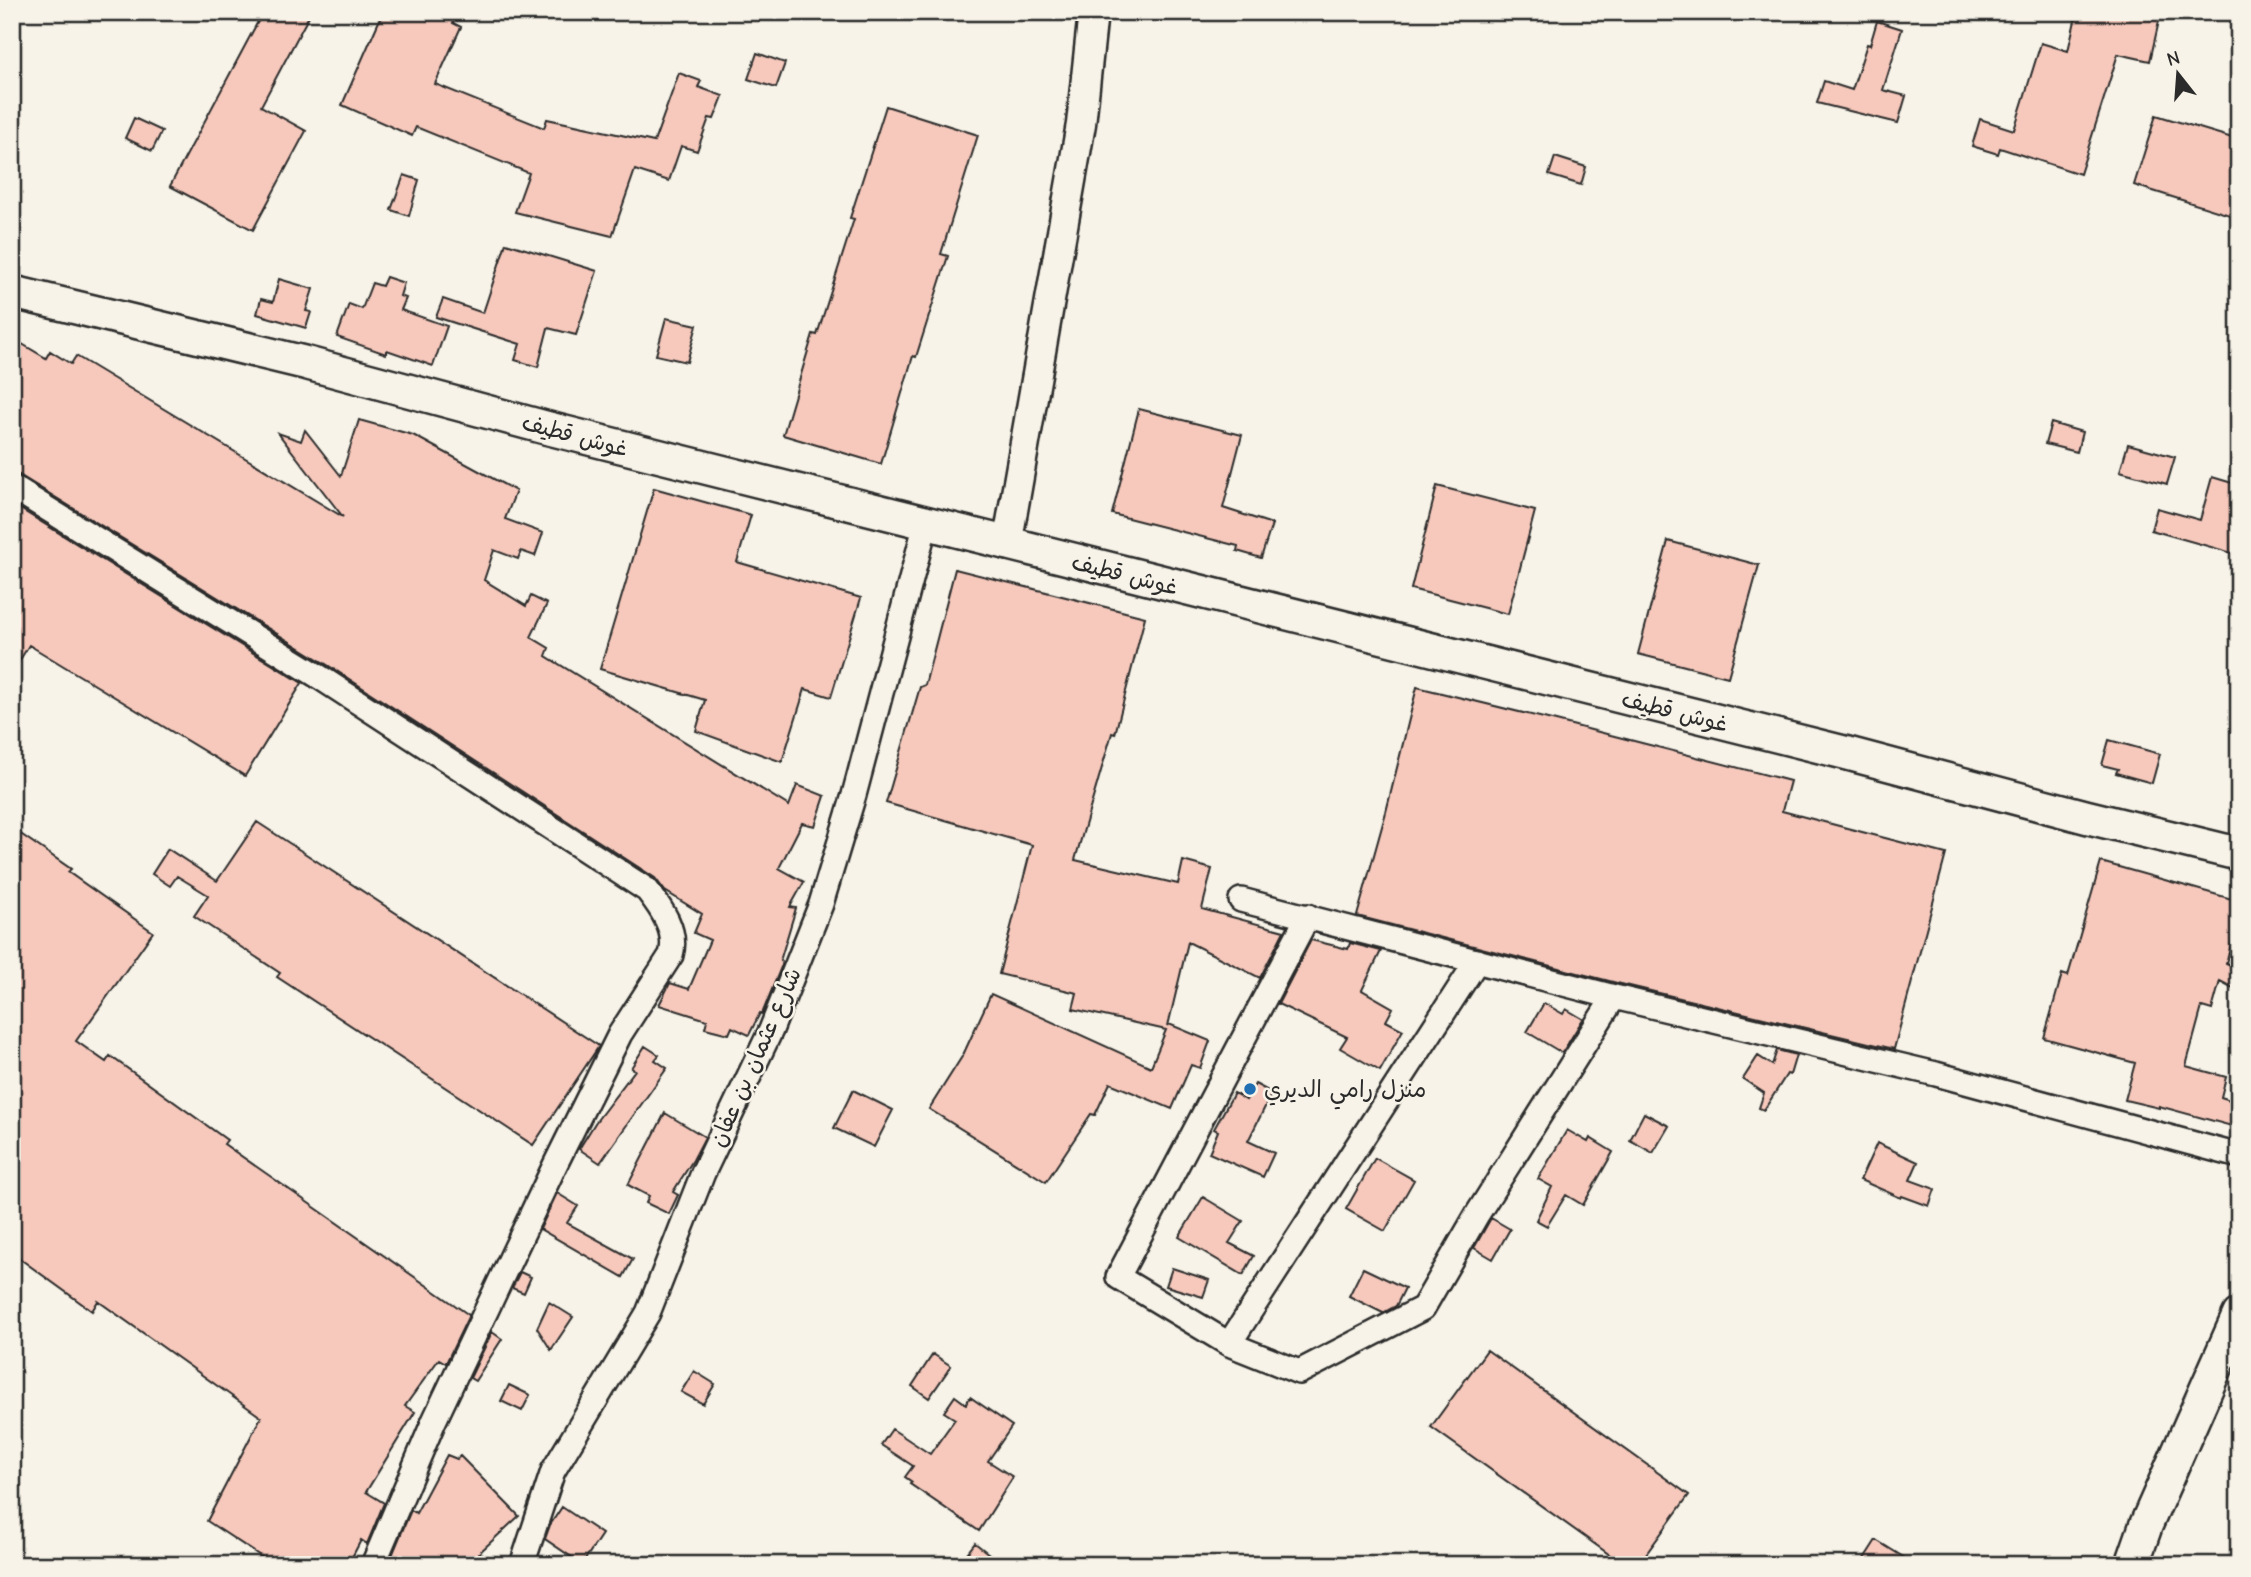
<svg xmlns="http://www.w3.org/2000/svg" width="2251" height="1577" viewBox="0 0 2251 1577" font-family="'Comic Neue','Playpen Sans Arabic',sans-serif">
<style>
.building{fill:#f7c9bc;stroke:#2b2b2b;stroke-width:2}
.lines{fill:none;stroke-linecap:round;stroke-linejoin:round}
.minor-casing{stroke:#2b2b2b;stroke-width:28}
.tertiary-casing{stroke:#2b2b2b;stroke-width:33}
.secondary-casing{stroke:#2b2b2b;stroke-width:37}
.minor{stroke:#f7f3e8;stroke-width:23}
.tertiary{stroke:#f7f3e8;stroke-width:28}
.secondary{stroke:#f7f3e8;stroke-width:32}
.poi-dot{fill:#1f6fb2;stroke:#f7f3e8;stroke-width:2.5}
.labels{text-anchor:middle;stroke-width:5;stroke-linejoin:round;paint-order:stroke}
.street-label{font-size:23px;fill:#2b2b2b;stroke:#f7f3e8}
.poi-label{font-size:23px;fill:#2b2b2b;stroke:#f7f3e8;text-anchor:start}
</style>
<rect width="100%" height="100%" fill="#f7f3e8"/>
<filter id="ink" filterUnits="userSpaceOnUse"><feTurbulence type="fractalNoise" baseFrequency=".0143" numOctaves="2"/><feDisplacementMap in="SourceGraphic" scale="14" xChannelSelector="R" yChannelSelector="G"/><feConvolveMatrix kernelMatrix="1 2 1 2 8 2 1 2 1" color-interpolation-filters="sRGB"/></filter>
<g filter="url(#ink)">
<path class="building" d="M263 12H311L261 106 306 131 253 230 170 186Z
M383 12H458L453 23 461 27 435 84 544 128 547 119 654 142 679 73 701 81 698 87 723 96 714 119 709 118 697 151 681 146 669 181 635 170 612 236 515 212 529 173 416 127 412 136 342 105Z
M2077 12H2161L2150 61 2118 54 2080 174 2000 148 1998 154 1972 146 1980 119 2014 130 2041 43 2068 51Z
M1877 21 1902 29 1883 90 1906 96 1898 123 1817 103 1824 81 1852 90 1867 44 1870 45Z
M757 53 785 63 776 88 748 79Z
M886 106 978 135 941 254 948 256 916 357 913 356 881 464 783 435 813 334 817 335 854 219 850 218Z
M2156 115 2239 140V218L2134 185Z
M134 118 162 131 152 151 125 138Z
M1555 157 1586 167 1581 185 1549 175Z
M404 175 419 180 409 216 391 210Z
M506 243 597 271 576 335 548 328 538 367 515 360 520 344 436 317 443 299 483 313Z
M386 277 404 283 400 296 406 298 401 310 447 326 433 366 387 350 386 354 337 337 349 304 362 309 372 283 382 286Z
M279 279 313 289 306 311 311 312 306 328 257 314 261 299 273 302Z
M666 318 697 325 687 362 656 355Z
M12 338 46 358 50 351 71 364 76 356 343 517 278 433 301 441 305 430 341 476 359 420 413 435 516 491 505 519 543 533 535 556 521 551 518 559 494 550 484 580 526 606 531 596 547 604 531 637 549 648 546 656 789 806 797 785 825 796 815 826 802 823 779 868 804 882 790 907 796 908 780 961 783 962 762 1014 760 1013 749 1035 732 1027 729 1034 705 1028 707 1020 659 1005 670 983 689 989 710 940 694 933 702 914 665 891 655 878 326 664 19 475 12 473Z
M1139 409 1242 435 1223 508 1272 524 1261 558 1237 551 1238 546 1112 514Z
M2051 423 2082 432 2077 452 2045 444Z
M2128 444 2175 457 2167 484 2120 471Z
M2212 477 2239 485V555L2151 530 2157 508 2200 520Z
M1437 486 1535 511 1508 614 1411 589Z
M654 488 751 515 737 562 861 598 831 697 805 689 782 762 696 731 705 700 600 669Z
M12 504 302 683 245 776 29 645 12 673Z
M1668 541 1759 565 1728 677 1638 654Z
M955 569 1145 617 1115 734 1112 733 1075 860 1178 884 1183 861 1212 869 1202 909 1284 931 1260 978 1188 942 1168 1026 1169 1024 1210 1041 1200 1068 1191 1065 1172 1109 1110 1083 1095 1115 1091 1114 1046 1182 929 1109 963 1055 991 994 1151 1067 1166 1030 1073 1009 1077 993 999 974 1032 845 886 803 920 687 925 685Z
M1417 687 1556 721 1790 781 1782 811 1946 854 1894 1049 1617 983 1357 916 1386 812Z
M2109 740 2160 754 2152 783 2116 773 2118 769 2102 765Z
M257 822 599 1046 533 1145 277 977 280 973 194 916 208 895 177 876 170 886 152 874 168 849 217 881Z
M12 828 71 869 68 872 153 932 76 1041 106 1062 110 1056 227 1140 224 1144 469 1315 446 1363 439 1359 405 1406 415 1412 366 1492 384 1503 367 1544 361 1540 348 1565H274L207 1521 261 1417 98 1301 92 1311 12 1253Z
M2101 862 2239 901V917L2226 963 2239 969V991L2220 981 2212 1010 2202 1007 2186 1066 2226 1077 2221 1097 2239 1103V1128L2159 1106V1108L2125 1100 2135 1063 2044 1038 2062 974 2068 976Z
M1311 940 1348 949 1350 943 1381 951 1362 990 1393 1008 1386 1021 1403 1030 1380 1071 1340 1048 1347 1037 1278 1004Z
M1544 1003 1563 1014 1566 1009 1583 1019 1562 1053 1527 1032Z
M645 1046 659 1055 655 1060 667 1068 600 1163 579 1149 595 1123 635 1070 631 1068Z
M1777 1050 1796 1055 1790 1075 1787 1074 1764 1110 1759 1108 1764 1093 1743 1079 1758 1056 1772 1065Z
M1255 1084 1272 1093 1248 1141 1274 1153 1263 1177 1209 1153 1218 1131 1214 1129 1234 1093 1246 1100Z
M853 1090 893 1110 874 1147 834 1128Z
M665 1113 705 1137 693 1160 673 1192 678 1195 669 1214 646 1203 649 1196 628 1185Z
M1644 1113 1669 1126 1653 1153 1630 1140Z
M1567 1130 1588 1142 1590 1138 1613 1152 1583 1205 1566 1195 1547 1226 1536 1220 1552 1187 1538 1179Z
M1877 1143 1918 1162 1910 1180 1935 1189 1929 1206 1902 1196 1901 1198 1860 1180Z
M1375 1158 1414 1180 1385 1231 1346 1209Z
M557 1193 578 1206 567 1223 633 1259 623 1277 540 1229Z
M1203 1197 1243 1221 1229 1243 1254 1256 1243 1275 1179 1237Z
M1491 1218 1510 1229 1493 1259 1474 1248Z
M1172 1268 1209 1280 1203 1297 1166 1286Z
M1363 1268 1405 1288 1396 1306 1383 1313 1349 1296Z
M520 1272 531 1277 524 1293 512 1288Z
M549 1302 573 1317 551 1350 537 1328Z
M492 1332 502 1339 475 1381 470 1378Z
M1487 1350 1689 1495 1638 1565H1624L1431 1427Z
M933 1354 951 1366 929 1398 912 1386Z
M694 1371 715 1384 703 1404 681 1392Z
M509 1385 530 1395 522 1411 501 1401Z
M955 1396 966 1404 970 1397 1012 1426 988 1461 1013 1477 979 1531 910 1484 912 1482 905 1477 913 1466 881 1445 892 1429 930 1454 955 1419 944 1412Z
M447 1455 457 1459 460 1456 519 1516 479 1553 506 1565H402L391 1558 411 1510 416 1513Z
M562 1507 602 1534 582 1564 545 1539 550 1525Z
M1876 1540 1916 1565H1860Z
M975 1543 1003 1565H958Z"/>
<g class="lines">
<defs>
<path id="minor" d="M12 487 318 676 647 890C661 908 678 931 671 955L620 1034 555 1165 434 1421 373 1565
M1241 900 1614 997 1936 1074 2239 1156
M1308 916 1118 1277 1229 1344 1299 1372 1423 1308 1478 1213 1614 997
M1229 1344 1477 961
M522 1565 553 1471 648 1313 703 1173 771 1030 821 904 854 795 926 523"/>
<path id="tertiary" d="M1007 545 1081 124 1093 12"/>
<path id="secondary" d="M12 292 306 363 547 428 1846 753 2087 817 2239 854
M2132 1565 2146 1525 2239 1315"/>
</defs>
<use href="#minor" class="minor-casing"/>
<use href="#tertiary" class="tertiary-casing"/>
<use href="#secondary" class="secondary-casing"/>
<use href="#minor" class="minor"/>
<use href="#tertiary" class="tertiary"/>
<use href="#secondary" class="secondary"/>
</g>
</g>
<circle class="poi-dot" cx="1250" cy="1089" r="7"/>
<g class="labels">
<g class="street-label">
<text transform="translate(575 435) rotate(15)" y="8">غوش قطيف</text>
<text transform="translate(1125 574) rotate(14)" y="8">غوش قطيف</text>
<text transform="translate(1675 711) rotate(14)" y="8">غوش قطيف</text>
<text transform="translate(755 1057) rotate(-66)" y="8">شارع عثمان بن عفان</text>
</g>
<g class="poi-label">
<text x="1264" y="1097">منزل رامي الديري</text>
</g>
</g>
<rect width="2251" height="1577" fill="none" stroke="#f7f3e8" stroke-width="42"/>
<rect x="21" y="21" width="2209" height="1535" fill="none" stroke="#2b2b2b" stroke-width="2.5" filter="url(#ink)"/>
<g transform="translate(2178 74) rotate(343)" stroke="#f7f3e8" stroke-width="5" paint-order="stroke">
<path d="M0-5L12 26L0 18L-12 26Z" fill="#2b2b2b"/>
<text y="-10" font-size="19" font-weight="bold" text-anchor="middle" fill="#2b2b2b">N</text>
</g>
</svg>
